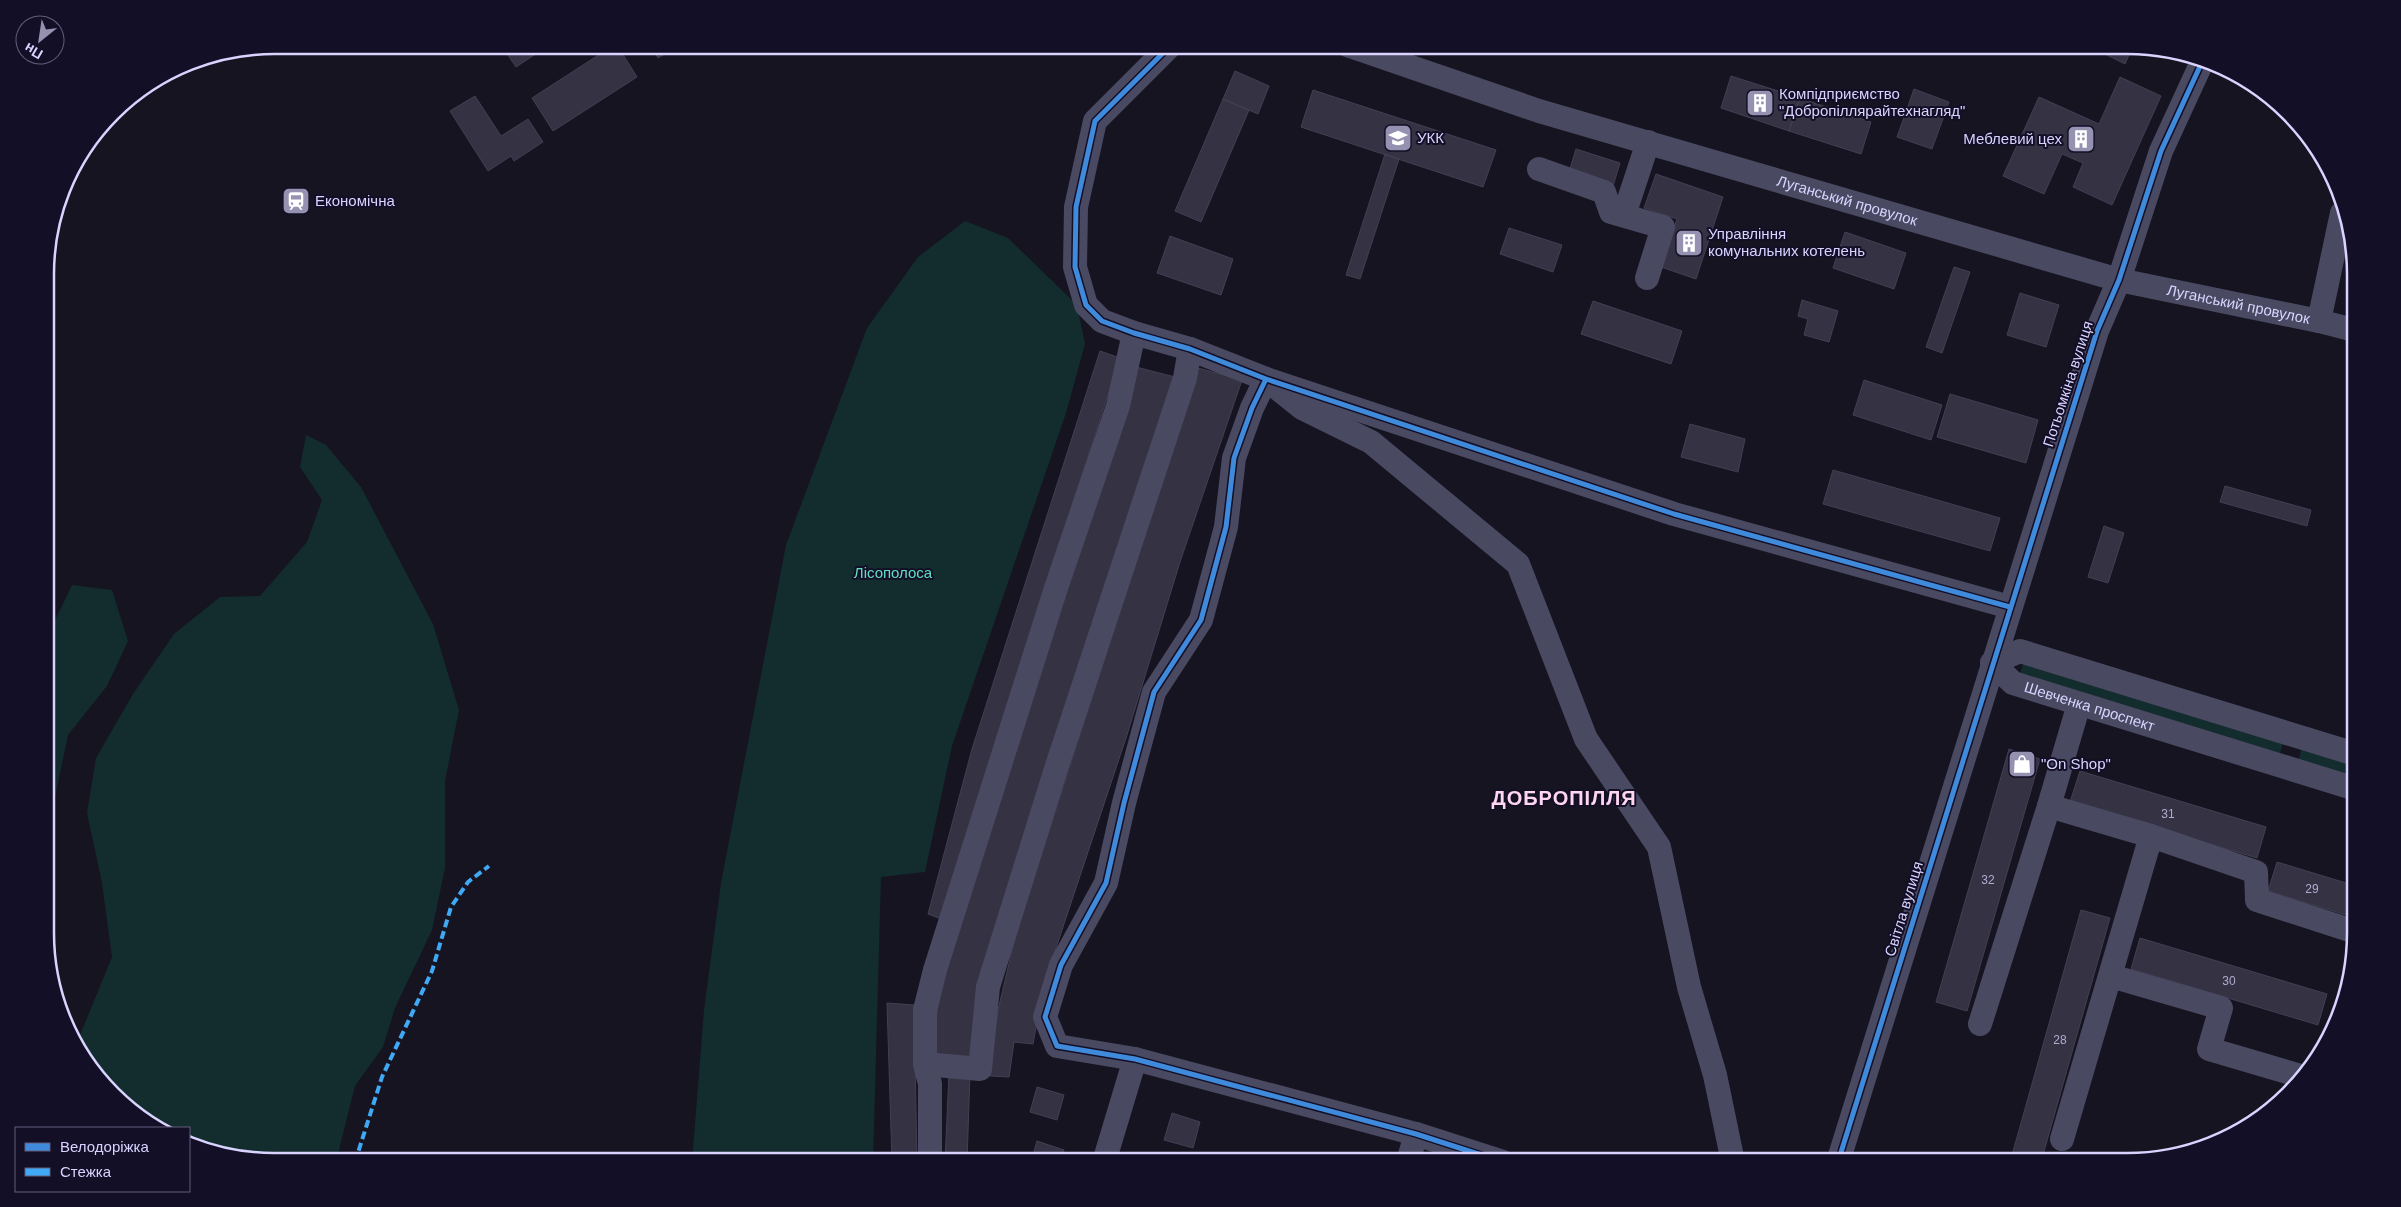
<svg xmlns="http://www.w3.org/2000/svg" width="2401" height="1207" viewBox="0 0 2401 1207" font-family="Helvetica,sans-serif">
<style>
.green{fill:#132c2d}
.building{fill:#343243;stroke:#433f54}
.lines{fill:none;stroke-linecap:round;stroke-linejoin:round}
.minor{stroke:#4a4962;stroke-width:24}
.quiet{stroke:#3fa9f5;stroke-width:4;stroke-dasharray:8 4;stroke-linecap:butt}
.cycleway-casing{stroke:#130f26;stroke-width:8}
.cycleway{stroke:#408adc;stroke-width:5}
.labels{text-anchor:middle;stroke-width:4;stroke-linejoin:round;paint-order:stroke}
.number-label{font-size:12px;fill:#b0acd0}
.poi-label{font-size:15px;fill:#d9d4ff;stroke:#130f26;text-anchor:start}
.street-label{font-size:15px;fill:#d9d4ff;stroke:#130f26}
.park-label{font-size:15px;fill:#5fe0c0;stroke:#130f26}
.district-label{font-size:20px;font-weight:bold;letter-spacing:1px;fill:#ffd6f0;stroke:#130f26}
.rim{fill:none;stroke:#d9d4ff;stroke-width:2.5}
</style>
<rect width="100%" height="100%" fill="#161421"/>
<path class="green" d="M965 221 1008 238 1077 305 1085 344 1066 413 952 746 925 872 881 877 873 1162H692L704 1010 721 883 786 545 867 328 918 257Z
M306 435 326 445 361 487 433 624 459 710 445 781V868L432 930 395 1008 383 1047 355 1086 336 1162H274L189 1142V1128H160L92 1072 76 1045 112 957 102 883 87 813 96 758 133 694 174 634 220 597 260 596 307 542 322 500 300 467Z
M72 585 112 590 128 641 107 686 68 735 47 836 46 639Z
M2024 661 2284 740 2279 756 2019 677Z
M2302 747 2356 764V779L2298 761Z"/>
<path class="building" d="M501 45H549L516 67Z
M614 45H617L637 77 553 131 532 98Z
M650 45H679L658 58Z
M2107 45H2127L2133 46 2125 64 2103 53Z
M1235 71 1269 86 1258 114 1223 99Z
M1731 76 1800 98 1789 131 1721 108Z
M2120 77 2161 96 2112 205 2073 187 2083 163 2062 154 2044 194 2003 176 2039 97 2099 124Z
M1914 89 1949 102 1932 149 1897 137Z
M1313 90 1496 150 1483 187 1301 127Z
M475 96 501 136 528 119 543 142 514 161 511 156 488 171 450 111Z
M1800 98 1871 122 1861 154 1789 131Z
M1223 99 1249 110 1201 222 1175 211Z
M1576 149 1620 163 1613 186 1569 172Z
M1385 154 1399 159 1360 279 1346 275Z
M1656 174 1723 197 1696 279 1661 267 1677 219 1644 208Z
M1509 228 1562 245 1553 272 1500 254Z
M1845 232 1906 253 1894 289 1833 268Z
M1170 236 1233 259 1221 295 1157 273Z
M1954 267 1970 272 1942 353 1926 347Z
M2020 293 2059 305 2046 347 2007 335Z
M1802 300 1838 311 1829 342 1804 335 1808 319 1798 316Z
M1593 301 1682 331 1671 364 1581 334Z
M1100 351 1120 358 1005 711 944 920 928 914 972 749Z
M1136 367 1175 377 971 1061 932 1057 940 987Z
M1198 368 1242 380 1180 562 1127 735 1044 984 1033 1044 1014 1042 1009 1077 990 1076 998 1010 1016 934Z
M1864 380 1942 405 1931 440 1853 415Z
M1950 394 2038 420 2026 463 1937 437Z
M1690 424 1745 439 1738 472 1681 457Z
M1833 470 2000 518 1990 551 1823 504Z
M2225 486 2311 510 2307 526 2220 502Z
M2104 526 2124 533 2108 583 2088 577Z
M2009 749 2040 759 1967 1011 1936 1002Z
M2080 771 2266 827 2257 858 2070 802Z
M2277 862 2356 886V918L2268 891Z
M2081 910 2110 918 2041 1162H2010Z
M2140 938 2327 994 2318 1025 2131 969Z
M887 1003 914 1005 917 1162H892Z
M949 1073H970L967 1162H945Z
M1037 1087 1064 1095 1057 1120 1030 1112Z
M1172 1113 1200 1122 1193 1148 1164 1140Z
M1037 1141 1064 1150 1061 1162H1031Z"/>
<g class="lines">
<g class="minor">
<path d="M1171 45 1095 121 1076 207 1075 267 1086 305 1102 321 1134 333 1190 349 1266 379 1674 514 2010 607"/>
<path id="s1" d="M1347 45 1539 111 2119 280 2319 321 2354 330"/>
<path d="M1539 169 1604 192 1611 212 1663 227 1647 278"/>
<path d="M1624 215 1648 142"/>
<path d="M2319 321 2342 213"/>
<path id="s2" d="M1992 663 2013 683 2356 789"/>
<path d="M1992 663 2020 651 2355 754"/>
<path d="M2079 704 2049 806 2151 836 2256 872 2257 900 2356 932"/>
<path d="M2111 976 2221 1008 2209 1049 2304 1077"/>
<path d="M1980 1024 2049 806"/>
<path d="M925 1064 980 1069 988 987 1056 769 1185 378 1190 349"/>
<path d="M2062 1139 2151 836"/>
<path d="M930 1162V1084L925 1064V1010L935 970 1055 591 1118 406 1134 333"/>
<path d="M1104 1162 1135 1059"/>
<path d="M1408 1162 1416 1134"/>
<path d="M1503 1162 1416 1134 1135 1059 1057 1046 1045 1017 1061 965 1106 883 1124 803 1154 692 1201 620 1226 527 1234 458 1252 408 1266 379 1302 408 1371 442 1518 564 1586 739 1659 847 1689 987 1715 1075 1733 1162"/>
<path d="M1838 1162 2097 331 2119 280 2161 151 2202 62"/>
</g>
<path class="quiet" d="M355 1162 382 1077 432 971 451 907 468 882 489 866"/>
<defs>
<path id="cycleway" d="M1171 45 1095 121 1076 207 1075 267 1086 305 1102 321 1134 333 1190 349 1266 379 1674 514 2010 607
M1266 379 1252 408 1234 458 1226 527 1201 620 1154 692 1124 803 1106 883 1061 965 1045 1017 1057 1046 1135 1059 1416 1134 1503 1162
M1838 1162 2097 331 2119 280 2161 151 2202 62"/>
</defs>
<use href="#cycleway" class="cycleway-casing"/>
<use href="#cycleway" class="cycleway"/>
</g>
<defs>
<symbol id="building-square" viewBox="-11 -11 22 22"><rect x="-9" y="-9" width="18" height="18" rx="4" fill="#9591b1" stroke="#130f26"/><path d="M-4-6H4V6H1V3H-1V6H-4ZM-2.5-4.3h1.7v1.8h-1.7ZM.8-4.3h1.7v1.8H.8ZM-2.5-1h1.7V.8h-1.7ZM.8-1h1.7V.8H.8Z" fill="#fff"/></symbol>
<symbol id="university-square" viewBox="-11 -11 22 22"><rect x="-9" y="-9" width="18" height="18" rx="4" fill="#9591b1" stroke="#130f26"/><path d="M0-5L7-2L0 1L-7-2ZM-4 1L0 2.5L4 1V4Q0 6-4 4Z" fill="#fff"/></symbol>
<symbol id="station-square" viewBox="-11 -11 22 22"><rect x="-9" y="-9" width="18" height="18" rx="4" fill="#9591b1" stroke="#130f26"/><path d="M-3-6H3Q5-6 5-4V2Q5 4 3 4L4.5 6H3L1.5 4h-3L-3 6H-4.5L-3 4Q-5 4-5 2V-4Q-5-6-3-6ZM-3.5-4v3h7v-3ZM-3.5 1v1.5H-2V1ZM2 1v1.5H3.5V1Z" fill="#fff"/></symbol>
<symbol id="shop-square" viewBox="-11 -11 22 22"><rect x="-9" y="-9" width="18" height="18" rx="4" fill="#9591b1" stroke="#130f26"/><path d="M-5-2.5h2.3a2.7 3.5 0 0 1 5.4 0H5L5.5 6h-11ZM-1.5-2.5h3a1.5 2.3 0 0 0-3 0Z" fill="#fff"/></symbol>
</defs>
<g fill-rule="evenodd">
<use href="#building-square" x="1744" y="87" width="32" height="32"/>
<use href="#university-square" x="1382" y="122" width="32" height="32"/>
<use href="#building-square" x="2065" y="123" width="32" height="32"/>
<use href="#station-square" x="280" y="185" width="32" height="32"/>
<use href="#building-square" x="1673" y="227" width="32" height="32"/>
<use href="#shop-square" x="2006" y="748" width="32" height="32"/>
</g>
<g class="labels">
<g class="number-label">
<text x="2168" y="818">31</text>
<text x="1988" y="884">32</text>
<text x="2312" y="893">29</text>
<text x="2229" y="985">30</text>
<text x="2060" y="1044">28</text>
</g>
<g class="poi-label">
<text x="1779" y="99">Компідприємство<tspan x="1779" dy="17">"Добропіллярайтехнагляд"</tspan></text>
<text x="1417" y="143">УКК</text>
<text x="2062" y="144" text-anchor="end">Меблевий цех</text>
<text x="315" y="206">Економічна</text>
<text x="1708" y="239">Управління<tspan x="1708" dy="17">комунальних котелень</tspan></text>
<text x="2041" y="769">"On Shop"</text>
</g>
<g class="street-label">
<text dy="5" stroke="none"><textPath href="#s1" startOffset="524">Луганський провулок</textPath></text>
<text dy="5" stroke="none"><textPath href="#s1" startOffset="929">Луганський провулок</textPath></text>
<text transform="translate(2068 384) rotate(-72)" y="5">Потьомкіна вулиця</text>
<text dy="5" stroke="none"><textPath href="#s2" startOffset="109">Шевченка проспект</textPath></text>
<text transform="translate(1904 909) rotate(-73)" y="5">Світла вулиця</text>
</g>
<g class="park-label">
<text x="893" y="578">Лісополоса</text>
</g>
<g class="district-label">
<text x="1564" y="805">ДОБРОПІЛЛЯ</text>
</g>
</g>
<path d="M0 0H2401V1207H0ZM274 54H2127A220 220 0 0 1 2347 274V933A220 220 0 0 1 2127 1153H274A220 220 0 0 1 54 933V274A220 220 0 0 1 274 54Z" fill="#130f26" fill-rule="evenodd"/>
<path class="rim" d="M274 54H2127A220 220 0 0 1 2347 274V933A220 220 0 0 1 2127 1153H274A220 220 0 0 1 54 933V274A220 220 0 0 1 274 54Z"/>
<rect x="15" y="1127" width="175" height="65" fill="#130f26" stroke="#625e7d"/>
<rect x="25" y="1143" width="25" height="8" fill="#408adc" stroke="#625e7d"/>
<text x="60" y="1152" font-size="15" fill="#d9d4ff">Велодоріжка</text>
<rect x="25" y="1168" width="25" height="8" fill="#3fa9f5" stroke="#625e7d"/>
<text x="60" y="1177" font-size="15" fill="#d9d4ff">Стежка</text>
<g transform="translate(40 40) rotate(210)"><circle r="24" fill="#130f26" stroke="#625e7d"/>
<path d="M0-4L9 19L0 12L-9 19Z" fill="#9591b1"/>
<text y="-8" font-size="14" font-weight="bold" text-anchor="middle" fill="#d9d4ff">Пн</text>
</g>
</svg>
